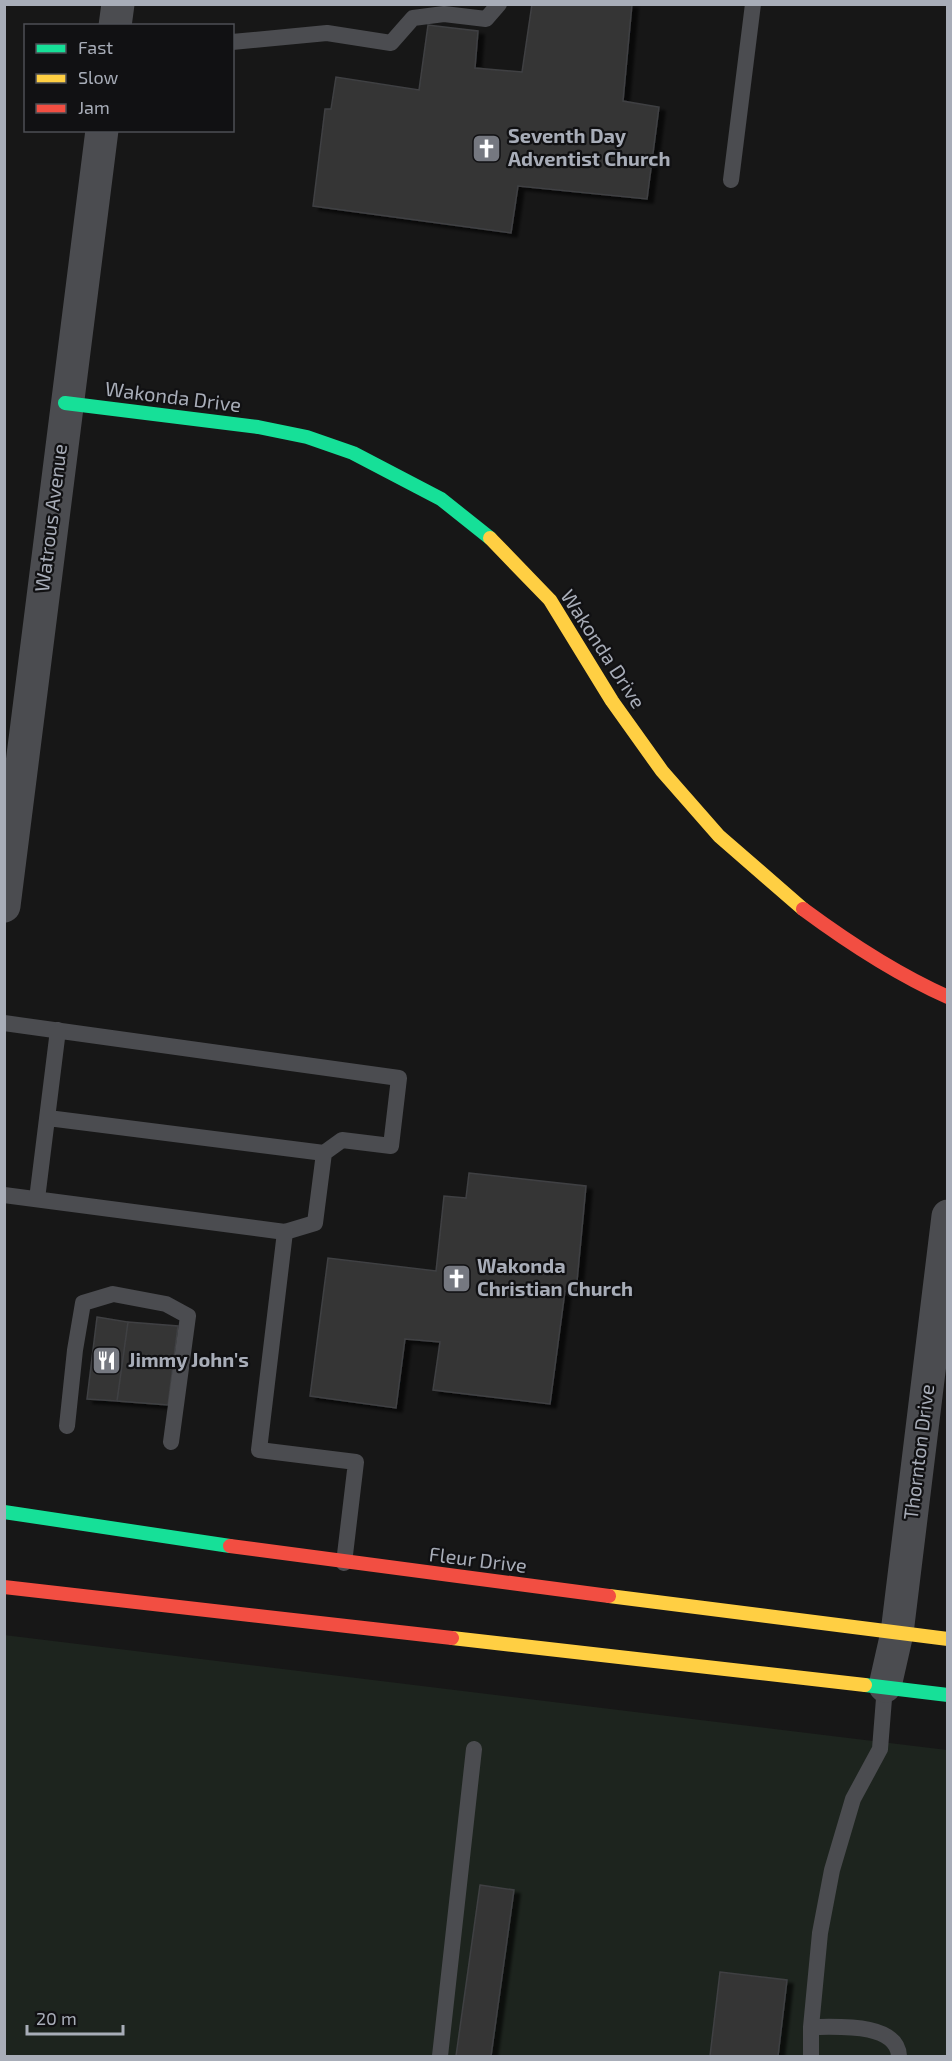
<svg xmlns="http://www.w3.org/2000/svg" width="952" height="2061" viewBox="0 0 952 2061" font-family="'Exo 2',sans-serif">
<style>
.green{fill:#1d241e}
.building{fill:#353536;stroke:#3f4043;stroke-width:1.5;filter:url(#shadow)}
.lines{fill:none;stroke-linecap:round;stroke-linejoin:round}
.lane{stroke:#4b4c50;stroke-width:16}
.street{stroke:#4b4c50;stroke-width:33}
.fast{stroke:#16e098;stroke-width:14}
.slow{stroke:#ffcf43;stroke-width:14}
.jam{stroke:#f24e42;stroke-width:14}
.labels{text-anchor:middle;stroke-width:4.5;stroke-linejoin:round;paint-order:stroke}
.poi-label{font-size:20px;font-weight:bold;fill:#a8adb8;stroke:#111113;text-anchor:start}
.street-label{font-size:20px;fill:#a8adb8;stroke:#111113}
</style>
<defs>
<filter id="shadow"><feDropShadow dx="6" dy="4" stdDeviation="1.5" flood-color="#0009"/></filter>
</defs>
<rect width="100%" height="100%" fill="#171717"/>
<path class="green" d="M4 1635 947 1750V2056H5Z"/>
<path class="building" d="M532 4H632L623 101 659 107 647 199 518 186 511 233 313 206 325 109H331L336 77 419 90 428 25 478 31 475 68 522 72Z
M469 1173 586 1186 576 1292 565 1291 550 1404 433 1390 440 1342 405 1339 396 1408 310 1396 328 1258 436 1271 444 1196 466 1198Z
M97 1317 128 1322 117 1401 87 1399Z
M128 1322 178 1326 168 1405 117 1401Z
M480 1885 514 1890 491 2056H456Z
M720 1972 787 1980 778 2056H710Z"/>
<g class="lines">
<path class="lane" d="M232 42 327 33 391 43 413 18 444 14 486 19 499 4
M731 180 753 4
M4 1023 399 1078 391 1146 342 1140 324 1153 315 1223 285 1232 4 1195
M48 1118 324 1153
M37 1199 58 1030
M285 1232 259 1450 356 1462 344 1563
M67 1426 75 1350 83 1303 113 1294 166 1304 188 1316 171 1442
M885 1686 880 1749 853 1799 832 1870 820 1933 811 2027C835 2027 897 2022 899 2056
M440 2056 474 1749
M811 2056V2027"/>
<path class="street" d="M115 26 118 4
M4 906 102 130
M885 1686 897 1633 948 1216"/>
<path class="fast" d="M65 403 258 427 307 437 353 453 441 499 490 538
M4 1512 230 1546
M865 1685 948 1695"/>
<path class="slow" d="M490 538 550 600 612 701 662 771 719 836 803 909
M609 1596 948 1639
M452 1638 865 1685"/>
<path class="jam" d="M803 909C849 943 896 974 948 997
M230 1546 609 1596
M4 1587 452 1638"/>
</g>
<defs>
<symbol id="church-square" viewBox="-11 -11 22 22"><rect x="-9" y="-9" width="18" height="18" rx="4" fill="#757880" stroke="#111113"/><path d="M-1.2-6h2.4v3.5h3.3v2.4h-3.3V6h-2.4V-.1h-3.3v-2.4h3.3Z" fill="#fff"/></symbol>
<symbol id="restaurant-square" viewBox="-11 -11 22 22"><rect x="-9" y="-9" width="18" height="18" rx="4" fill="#757880" stroke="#111113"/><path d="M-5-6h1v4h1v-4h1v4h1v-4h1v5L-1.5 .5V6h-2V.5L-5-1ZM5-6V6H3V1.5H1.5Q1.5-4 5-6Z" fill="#fff"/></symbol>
</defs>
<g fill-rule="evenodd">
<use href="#church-square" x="470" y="132" width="33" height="33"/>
<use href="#church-square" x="440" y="1262" width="33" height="33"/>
<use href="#restaurant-square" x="90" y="1344" width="33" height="33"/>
</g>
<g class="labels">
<g class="poi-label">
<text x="508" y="143">Seventh Day<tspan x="508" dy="23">Adventist Church</tspan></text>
<text x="477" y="1273">Wakonda<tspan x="477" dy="23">Christian Church</tspan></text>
<text x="128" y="1367">Jimmy John's</text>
</g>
<g class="street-label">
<text transform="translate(173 397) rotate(7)" y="7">Wakonda Drive</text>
<text transform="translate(51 518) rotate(-83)" y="7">Watrous Avenue</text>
<text transform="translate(603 649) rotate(57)" y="7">Wakonda Drive</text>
<text transform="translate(919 1452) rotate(-83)" y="7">Thornton Drive</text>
<text transform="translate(478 1560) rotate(7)" y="7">Fleur Drive</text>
</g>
</g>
<rect width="952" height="2061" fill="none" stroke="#a8adb8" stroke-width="12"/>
<rect x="24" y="24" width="210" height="108" fill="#111113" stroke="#4d4f55" stroke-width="1.5"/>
<rect x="36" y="44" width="30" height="9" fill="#16e098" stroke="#4d4f55" stroke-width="1.5"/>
<text x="78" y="54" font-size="18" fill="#a8adb8">Fast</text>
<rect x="36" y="74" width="30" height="9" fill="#ffcf43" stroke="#4d4f55" stroke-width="1.5"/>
<text x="78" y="84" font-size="18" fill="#a8adb8">Slow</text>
<rect x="36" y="104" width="30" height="9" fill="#f24e42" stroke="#4d4f55" stroke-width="1.5"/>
<text x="78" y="114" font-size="18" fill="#a8adb8">Jam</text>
<path d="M27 2025v9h96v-9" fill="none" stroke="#a8adb8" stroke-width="3"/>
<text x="36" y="2025" font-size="18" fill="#a8adb8" stroke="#111113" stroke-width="4.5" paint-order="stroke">20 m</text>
</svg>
